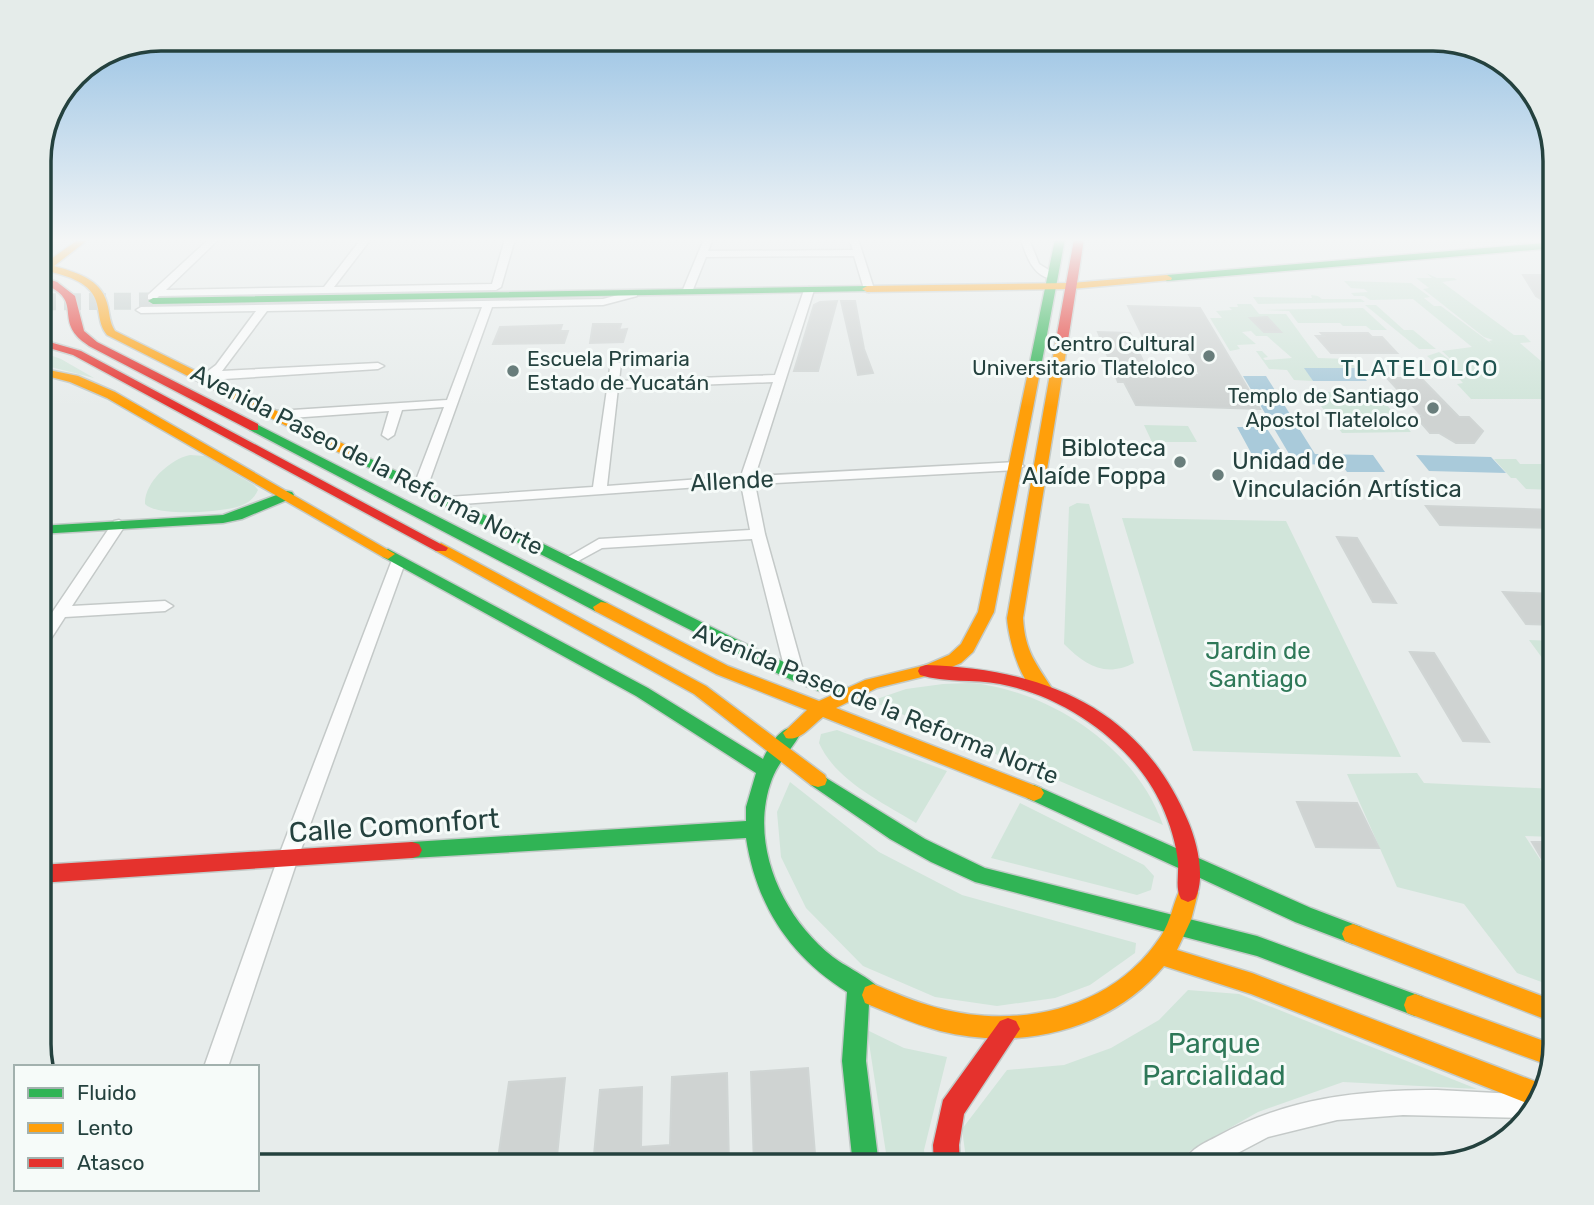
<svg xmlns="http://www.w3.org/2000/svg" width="1594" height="1205" viewBox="0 0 1594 1205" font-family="Rubik,sans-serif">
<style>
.green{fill:#d1e5da}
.water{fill:#a9cada}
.building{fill:#cfd3d2;stroke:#d0d5d4;stroke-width:2}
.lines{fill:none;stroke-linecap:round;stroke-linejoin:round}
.primary-tunnel{stroke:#c0cac8;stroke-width:17;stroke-dasharray:17 8;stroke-linecap:butt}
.street-casing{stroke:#c4c9c8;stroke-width:3}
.fast-casing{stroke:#c3cac8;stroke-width:3}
.slow-casing{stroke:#c3cac8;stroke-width:3}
.jam-casing{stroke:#c3cac8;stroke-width:3}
.street{fill:#fbfcfc;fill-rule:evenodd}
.fast{fill:#30b455;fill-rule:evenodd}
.slow{fill:#ff9f0a;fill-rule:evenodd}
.jam{fill:#e5322d;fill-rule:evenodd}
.poi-dot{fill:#687d7b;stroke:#f6fbf9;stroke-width:2.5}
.labels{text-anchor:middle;stroke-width:6;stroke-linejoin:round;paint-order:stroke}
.far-poi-label{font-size:21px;fill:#24413e;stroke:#f6fbf9;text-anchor:end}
.far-quarter-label{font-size:23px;letter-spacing:2px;fill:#1f5350;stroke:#f6fbf9}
.poi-label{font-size:24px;fill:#24413e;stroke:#f6fbf9;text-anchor:end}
.street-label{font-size:24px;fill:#24413e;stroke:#f6fbf9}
.park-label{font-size:24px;fill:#2e7858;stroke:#f6fbf9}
.near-street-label{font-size:28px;fill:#24413e;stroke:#f6fbf9}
.near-park-label{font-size:28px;fill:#2e7858;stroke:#f6fbf9}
.rim{fill:none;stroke:#24413e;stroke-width:3.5}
</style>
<rect width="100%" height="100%" fill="#e7eceb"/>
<path class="green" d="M1426 273 1437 278H1454L1457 280 1442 282 1514 335H1524L1531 342 1520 343 1555 373V399H1471L1457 384 1463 383 1453 372H1446L1427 356 1439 352 1458 366 1442 351 1472 347 1413 299 1370 300 1364 296H1354L1351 293 1368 292 1364 289 1351 288 1344 281 1411 283 1430 297 1424 298 1434 306H1441L1492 344 1489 341 1493 340 1484 337 1423 289 1429 288 1416 278H1432Z
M1311 295 1318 296 1322 299H1361L1365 302 1258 304 1253 297 1312 298Z
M1237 304H1251L1259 314H1286L1318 358 1349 359 1356 368H1305L1313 381 1294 380 1287 370 1269 369 1256 351H1262L1268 357 1263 358 1265 360 1292 358 1267 336H1256L1251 331 1242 332 1256 344 1237 345 1240 349 1230 351 1210 318H1222L1216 311 1232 310 1229 307H1238Z
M1365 305H1376L1404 330H1413L1436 349H1419Z
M1363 308 1387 330H1371L1366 326H1343L1340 323H1298L1289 311 1263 310Z
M39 351 61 359 94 378 39 364Z
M1310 392H1375L1411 432 1342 433Z
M1144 425 1188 426 1197 442H1152Z
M190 455 205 456 254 485 258 490C254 499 247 504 237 507 220 512 157 517 145 504 144 483 170 459 190 455Z
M1494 459H1516L1520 464H1549L1555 471V490L1526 489 1516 478H1511Z
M1077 503 1089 504 1134 663C1105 678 1085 665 1064 644L1069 507Z
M1122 518 1286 521 1401 757 1193 751Z
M1529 640 1555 641V670H1551Z
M943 684C955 684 969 682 981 684 1058 696 1137 751 1163 825L871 701 906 689Z
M837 730 947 771 916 823C882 802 836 781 819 743L821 734Z
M1417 773 1424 783 1555 789V837L1525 836 1545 867 1555 868V987L1517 973 1464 904 1397 887 1347 774Z
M790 782 879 852 962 895 1136 943 1135 953 1090 985 1055 998 997 1006 935 997 863 966 806 908 781 857 777 812Z
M1020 803 1144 865 1154 876 1151 890 1137 895 991 858Z
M1188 990 1239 994 1477 1089 1343 1082 1258 1112 1191 1150 1174 1166H967L962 1129 1007 1070 1064 1065 1111 1048 1159 1020Z
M867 1030 904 1048 947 1057 924 1150 926 1166H888Z"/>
<path class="water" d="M1304 368H1356L1367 381H1313Z
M1243 376H1266L1315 454 1373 455 1385 472H1347L1342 465 1295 464Z
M1237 427H1266L1289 463 1256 462Z
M1416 455 1491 457 1506 473 1429 471Z"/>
<path class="building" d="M1523 275H1555V308L1536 296Z
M837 301 818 371H794L814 305 820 302Z
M841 301H855L864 349 873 373 858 375Z
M1128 306 1200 308 1260 409 1136 405 1124 382H1118L1098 332 1130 333 1149 374 1200 375 1181 340 1144 339Z
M1267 317 1281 332H1264L1250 318Z
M593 324H621L619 330 627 329 623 342 590 343Z
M562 325 560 331H568L564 343 493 344 500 327Z
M1321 333H1368L1372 337H1382L1397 353H1331L1316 336H1324Z
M1387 378H1421L1459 417H1469L1483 431 1474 443H1456L1439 433H1430L1416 417H1423Z
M1426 506 1555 510V528L1440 525Z
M1337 537 1357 538 1396 603 1373 602Z
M1503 592 1555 594V625L1526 624Z
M1410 652 1434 653 1489 742 1463 741Z
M1297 802 1357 803 1379 848 1316 847Z
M1532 842H1555V864H1545Z
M808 1068 816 1166H754L751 1072Z
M727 1073 729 1166H593L600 1090 642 1087 641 1147 670 1145 672 1077Z
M565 1078 556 1166H497L509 1082Z"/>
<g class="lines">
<path class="primary-tunnel" d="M39 302 153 301"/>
<defs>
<path id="street" d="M209 239H219L166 290 324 287 361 239H371L334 287 492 284 505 239H515L501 287 496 290 159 296 156 299H148V295Z
M704 239H713L708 251 853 250 849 239H858L874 289 869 292 864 289 854 256 706 257 692 292 683 294 682 292Z
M1021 239H1029L1039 264 1057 275V279C1034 280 1026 256 1021 239Z
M809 287 814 290 755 476 1017 462 1024 466 1017 470 755 484 765 534 804 674 801 678H789L786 674 752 539 602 548 569 566 561 561 599 539 750 530 741 484 448 505 441 501 448 497 593 487 611 361 621 363 619 381 775 375 804 290ZM773 382 741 476 607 486 618 388Z
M633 291 637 292V296L603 305 492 307 427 488 420 492 413 488 444 407 402 410 394 435 388 439 382 435 389 411 277 419 271 415 277 411 447 400 482 307 267 311 222 371 378 363 384 366 378 369 208 380 204 378V374L216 365 256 311 141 313 136 310 141 307 603 299Z
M119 520 126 524 72 606 165 601 173 606 165 611 65 617 45 648 39 650V632L114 521Z
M399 555 406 560 298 858 228 1067H204L278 858 392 560Z
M1437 1090 1538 1095 1530 1118 1403 1115 1337 1120 1268 1137 1213 1166H1182C1189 1149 1203 1144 1218 1136 1287 1098 1360 1090 1437 1090Z"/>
<path id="fast" d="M1055 239H1065L1039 377 1033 381 1027 377Z
M1555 242V248L1167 281 1162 278 1167 275Z
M867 286 871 287V291L153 304 148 301 153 298Z
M254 423 607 603 609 607 601 612 595 611 250 430 248 427Z
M357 452 750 646 801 670 849 688 852 692 849 696C831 702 758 664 738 654L352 459V453Z
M287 491 292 492 294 495 292 498 242 519 223 523 39 534V526L223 515Z
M388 549 648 688 763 759C769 746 782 723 798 728L801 733C792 749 779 761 772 779 748 843 782 917 833 957 847 968 878 981 884 995L881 1003 873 1006 869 1004 866 1061 879 1166H853L842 1061 847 992C789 956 756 904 746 838L412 858 405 856 402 850 405 844 412 842 746 821V807L756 773 636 696 383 557 381 554 383 551Z
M818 773 925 839 985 868 1257 936 1423 997 1426 1005 1423 1013 1415 1016 1257 956 975 882 931 862 890 839 811 785 809 780 811 775Z
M1034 785 1311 908 1361 927 1364 934 1361 941 1353 944 1295 922 1027 798 1024 793 1027 788Z"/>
<path id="slow" d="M79 239H89L54 266C75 272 101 279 107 303 110 313 109 322 115 331L362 453V459H352L107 335C99 325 100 316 97 304 92 282 67 276 48 271L39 276V263L44 264Z
M1167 275 1172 278 1171 280 1071 289 867 292 862 289 867 286 1071 283Z
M1062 337 1068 340 1023 618C1025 652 1036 663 1053 690L1050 694C1023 702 1008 637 1007 618L1056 340Z
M39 368 78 376 115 392 395 554 388 559 383 557 107 398 70 382 39 374Z
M1033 373 1039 377 994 612 973 652 961 663 938 673 877 688 836 708 1041 788 1044 793 1041 798 1034 801 1027 798 823 717C812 725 800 742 786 738L783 733 807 710 716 674 595 611 593 607 601 602 607 603 728 666 819 701 865 680 926 665 949 655 961 644 978 612 1027 377Z
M441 543 706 686 825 775 827 780 825 785 818 787 811 785 694 694 436 551 434 548Z
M1188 884 1195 887 1198 893 1191 920 1177 950 1252 973 1542 1084 1534 1106 1251 994 1164 966C1110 1031 1020 1051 940 1031 914 1024 889 1013 865 1003L862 995 865 987 873 984C895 993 915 1002 938 1008 1019 1030 1113 1009 1161 936 1171 921 1173 903 1181 887Z
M1353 924 1555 1001V1023L1345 941 1342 934 1345 927Z
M1415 994 1555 1045 1548 1065 1407 1013 1404 1005 1407 997Z"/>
<path id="jam" d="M1074 239H1084L1068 340 1062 343 1056 340Z
M39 276 57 282 75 296 84 331 97 342 258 424V430H250L89 346C85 343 79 339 76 335 59 314 82 298 39 282Z
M39 339 81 351 448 548 446 551H436L73 355 39 345Z
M926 665C1043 669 1140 707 1188 821 1197 842 1206 878 1195 899L1188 902 1181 899C1175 888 1179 875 1178 862 1176 843 1170 824 1162 806 1134 744 1065 696 1000 684 974 679 945 683 920 675L918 671 920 667Z
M412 842 419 844 422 850 419 856 412 858 39 883V865Z
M1008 1018 1016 1021 1020 1029 964 1114 959 1145 960 1166H934L933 1145 943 1100 1000 1021Z"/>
</defs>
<use href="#street" class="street-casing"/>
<use href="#fast" class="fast-casing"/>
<use href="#slow" class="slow-casing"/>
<use href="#jam" class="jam-casing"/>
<use href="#street" class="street"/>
<use href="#fast" class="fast"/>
<use href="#slow" class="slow"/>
<use href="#jam" class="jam"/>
</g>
<linearGradient id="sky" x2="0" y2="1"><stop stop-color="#8fbde2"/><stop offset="0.59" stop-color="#f4f6f6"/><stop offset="1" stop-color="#f4f6f6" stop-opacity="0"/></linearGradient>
<rect width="1594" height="407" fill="url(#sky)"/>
<g class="poi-dot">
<circle cx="1209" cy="356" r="7"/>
<circle cx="513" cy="371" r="7"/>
<circle cx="1433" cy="408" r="7"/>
<circle cx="1180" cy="462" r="7"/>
<circle cx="1218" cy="475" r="7"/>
</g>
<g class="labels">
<g class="far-poi-label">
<text x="1195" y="351">Centro Cultural<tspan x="1195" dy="24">Universitario Tlatelolco</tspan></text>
<text x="527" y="366" text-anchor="start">Escuela Primaria<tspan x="527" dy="24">Estado de Yucatán</tspan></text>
<text x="1419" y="403">Templo de Santiago<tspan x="1419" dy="24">Apostol Tlatelolco</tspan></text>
</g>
<g class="far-quarter-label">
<text x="1420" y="376">TLATELOLCO</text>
</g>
<g class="poi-label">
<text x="1166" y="456">Bibloteca<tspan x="1166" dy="28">Alaíde Foppa</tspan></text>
<text x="1232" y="469" text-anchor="start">Unidad de<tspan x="1232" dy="28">Vinculación Artística</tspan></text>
</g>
<g class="street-label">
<text transform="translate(367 460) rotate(27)" y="8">Avenida Paseo de la Reforma Norte</text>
<text transform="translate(732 481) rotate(-3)" y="8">Allende</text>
<text transform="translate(876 704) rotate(22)" y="8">Avenida Paseo de la Reforma Norte</text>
</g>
<g class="park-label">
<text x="1258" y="659">Jardin de<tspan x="1258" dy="28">Santiago</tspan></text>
</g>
<g class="near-street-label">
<text transform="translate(394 825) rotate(-4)" y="10">Calle Comonfort</text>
</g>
<g class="near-park-label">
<text x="1214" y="1053">Parque<tspan x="1214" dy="32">Parcialidad</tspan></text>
</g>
</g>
<path d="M0 0H1594V1205H0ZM161 51H1433A110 110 0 0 1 1543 161V1044A110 110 0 0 1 1433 1154H161A110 110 0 0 1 51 1044V161A110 110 0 0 1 161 51Z" fill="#e5ecea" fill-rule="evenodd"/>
<path class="rim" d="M161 51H1433A110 110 0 0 1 1543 161V1044A110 110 0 0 1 1433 1154H161A110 110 0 0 1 51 1044V161A110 110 0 0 1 161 51Z"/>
<rect x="14" y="1065" width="245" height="126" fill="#f6fbf9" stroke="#a2b1ae" stroke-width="2"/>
<rect x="28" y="1088" width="35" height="10" fill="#30b455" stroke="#a2b1ae" stroke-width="2"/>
<text x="77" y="1100" font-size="21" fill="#24413e">Fluido</text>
<rect x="28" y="1123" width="35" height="10" fill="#ff9f0a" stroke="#a2b1ae" stroke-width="2"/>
<text x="77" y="1135" font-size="21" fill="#24413e">Lento</text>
<rect x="28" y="1158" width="35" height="10" fill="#e5322d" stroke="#a2b1ae" stroke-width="2"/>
<text x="77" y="1170" font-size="21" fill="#24413e">Atasco</text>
</svg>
